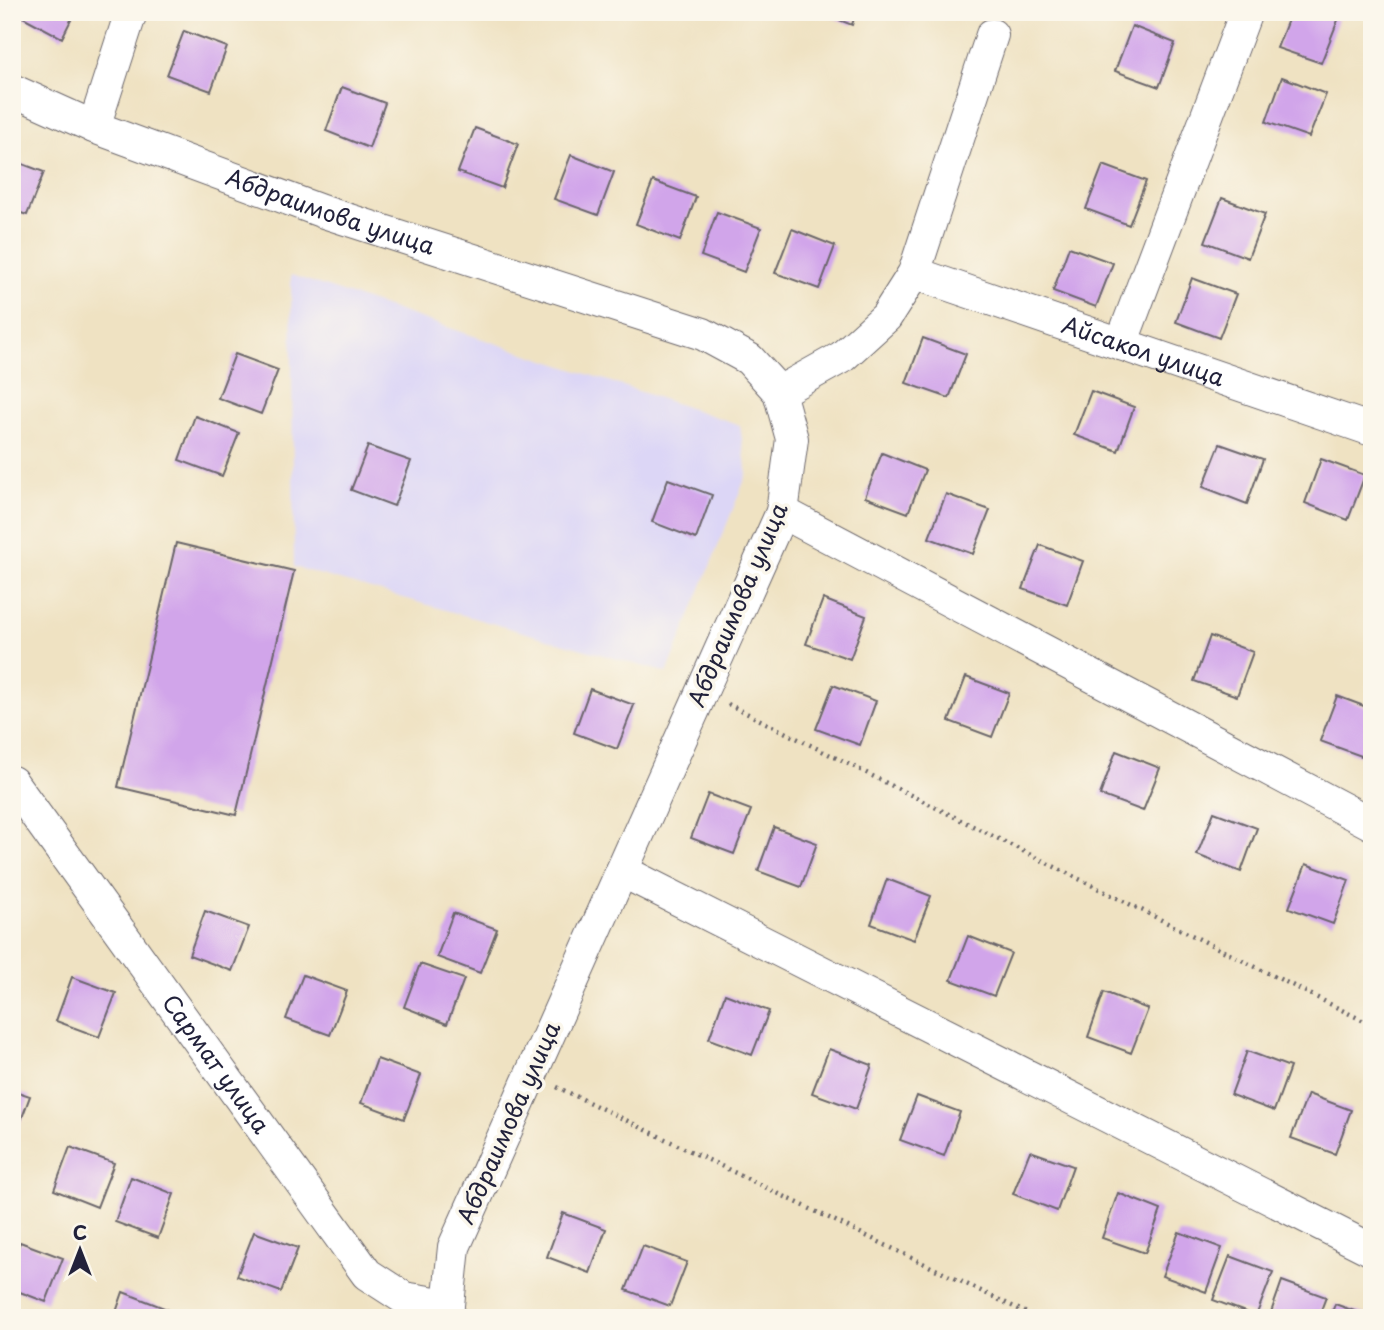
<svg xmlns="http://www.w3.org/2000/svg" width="1384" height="1330" viewBox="0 0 1384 1330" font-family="'Playpen Sans',sans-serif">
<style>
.built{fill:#dcd6f6}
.building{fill:#d1a5ea}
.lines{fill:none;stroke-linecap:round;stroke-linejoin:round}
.street-casing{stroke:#6a656a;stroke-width:34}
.path{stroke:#6a656a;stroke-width:4.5;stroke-dasharray:2 5;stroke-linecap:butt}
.street{stroke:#fff;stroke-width:32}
.labels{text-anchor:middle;stroke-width:7;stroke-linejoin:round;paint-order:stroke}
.street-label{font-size:23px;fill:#22223b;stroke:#fbf7ec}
</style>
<rect width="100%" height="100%" fill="#fbf7ec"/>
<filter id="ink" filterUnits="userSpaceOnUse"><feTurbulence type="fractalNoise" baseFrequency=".0143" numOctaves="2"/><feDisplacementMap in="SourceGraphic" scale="14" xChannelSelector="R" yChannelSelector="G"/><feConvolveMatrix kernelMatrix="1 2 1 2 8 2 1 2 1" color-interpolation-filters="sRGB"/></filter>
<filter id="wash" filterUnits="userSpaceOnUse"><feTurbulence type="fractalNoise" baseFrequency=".00686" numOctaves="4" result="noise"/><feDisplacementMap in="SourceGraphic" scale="28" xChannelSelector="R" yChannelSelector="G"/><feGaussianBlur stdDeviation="1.57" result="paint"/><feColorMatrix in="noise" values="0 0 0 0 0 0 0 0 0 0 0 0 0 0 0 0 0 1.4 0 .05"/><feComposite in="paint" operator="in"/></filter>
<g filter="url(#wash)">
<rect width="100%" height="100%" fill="#efe2c2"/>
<path class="built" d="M291 275 740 425 747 474 667 673 294 567Z"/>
<g id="blocks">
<path class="building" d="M23 12H75L62 38 21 16Z
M819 12H856L852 25Z
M1291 12H1318L1338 20 1321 63 1277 48Z
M1132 26 1175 43 1159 87 1115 71Z
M184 31 227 47 211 91 167 75Z
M1282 77 1326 94 1309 137 1266 122Z
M342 87 385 103 369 148 326 131Z
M475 128 518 144 502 188 458 172Z
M571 155 614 172 598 215 554 199Z
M12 160 44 172 27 215 12 210Z
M1103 165 1146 181 1129 225 1086 209Z
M653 181 696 197 680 241 636 224Z
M1222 198 1265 214 1248 258 1205 242Z
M717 212 761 228 744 272 701 256Z
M792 229 835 246 819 289 775 273Z
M1069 247 1113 263 1096 307 1053 291Z
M1192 278 1236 294 1219 338 1176 322Z
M923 338 966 354 949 398 906 383Z
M235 354 278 370 261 414 218 398Z
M1091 391 1134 407 1118 451 1074 435Z
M195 416 239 433 222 476 179 460Z
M1220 444 1263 459 1247 504 1203 487Z
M368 446 411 461 394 506 351 490Z
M882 453 925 470 908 513 865 497Z
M1321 459 1365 475 1348 520 1305 503Z
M668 479 712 495 696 539 652 522Z
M946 494 990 510 973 554 929 538Z
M176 543 294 571 236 815 118 787Z
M1040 545 1083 561 1067 605 1023 589Z
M823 599 866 616 850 659 806 644Z
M1210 636 1253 652 1237 696 1194 681Z
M966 677 1009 693 992 737 949 721Z
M833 685 876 701 860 745 816 729Z
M590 689 634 705 617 749 574 733Z
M1337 696 1372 709V736L1364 757 1320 741Z
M1116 751 1160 768 1143 811 1100 795Z
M708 794 751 810 734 854 691 838Z
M1214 812 1257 828 1241 872 1197 855Z
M774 827 817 843 801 887 758 871Z
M1306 864 1349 880 1333 924 1289 908Z
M887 879 931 896 914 940 871 924Z
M205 911 249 927 232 971 189 955Z
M453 913 497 929 480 973 437 957Z
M968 936 1011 953 994 996 951 980Z
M420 964 464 979 447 1024 404 1007Z
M303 975 347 991 330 1035 286 1019Z
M72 977 116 993 99 1037 56 1021Z
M1104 992 1148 1009 1131 1053 1088 1037Z
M725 994 769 1011 752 1055 709 1039Z
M829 1049 872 1065 856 1109 812 1093Z
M1247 1051 1290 1067 1274 1111 1231 1095Z
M377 1059 421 1075 404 1119 361 1103Z
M12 1090 30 1096 13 1142H12Z
M1308 1094 1351 1110 1335 1154 1291 1138Z
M917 1096 960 1112 944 1156 900 1140Z
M70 1147 114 1163 97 1207 54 1190Z
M1030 1151 1073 1166 1057 1211 1013 1194Z
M131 1177 174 1194 158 1238 115 1222Z
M1118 1193 1161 1210 1145 1253 1102 1238Z
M563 1213 606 1229 590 1273 547 1257Z
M254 1232 298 1248 281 1292 237 1276Z
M1179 1232 1222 1248 1206 1292 1162 1276Z
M20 1242 63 1258 46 1302 12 1289V1261Z
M643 1246 687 1262 670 1306 626 1290Z
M1230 1256 1273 1272 1256 1316 1213 1300Z
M1282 1281 1326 1297 1318 1318H1269Z
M123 1292 167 1309 163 1318H114Z
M1335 1304 1371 1317V1318H1330Z"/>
</g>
</g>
<g filter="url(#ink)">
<use href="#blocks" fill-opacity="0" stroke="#6a656a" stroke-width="2"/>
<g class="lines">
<defs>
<g id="street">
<path id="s1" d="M12 90 94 127 321 211 703 334 749 359 779 392 792 439 782 512 454 1247 448 1305"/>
<path d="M94 127 131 12"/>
<path id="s2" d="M914 273 1372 430"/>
<path d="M1121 344 1246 12"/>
<path d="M779 392 842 357 886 317 914 273 992 35"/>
<path d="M782 512 1372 824"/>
<path id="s3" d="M12 782 367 1274 404 1298 448 1305"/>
<path d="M622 871 1372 1250"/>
</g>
</defs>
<use href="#street" class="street-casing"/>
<path class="path" d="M728 704 1372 1025
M557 1087 1037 1318"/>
<use href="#street" class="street"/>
</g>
</g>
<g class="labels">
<g class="street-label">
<text dy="8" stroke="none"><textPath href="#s1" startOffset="341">Абдраимова улица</textPath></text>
<text dy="8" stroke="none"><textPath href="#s2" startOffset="242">Айсакол улица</textPath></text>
<text transform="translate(738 605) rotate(-67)" y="8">Абдраимова улица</text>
<text dy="8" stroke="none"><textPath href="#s3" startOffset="348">Сармат улица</textPath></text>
<text transform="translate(509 1123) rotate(-66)" y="8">Абдраимова улица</text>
</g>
</g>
<rect width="1384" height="1330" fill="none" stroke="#fbf7ec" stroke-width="42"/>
<g transform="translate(80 1250)" stroke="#fbf7ec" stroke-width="5" paint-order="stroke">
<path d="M0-5L12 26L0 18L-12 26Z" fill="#22223b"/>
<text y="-10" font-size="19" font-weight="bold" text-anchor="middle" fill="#22223b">С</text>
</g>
</svg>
